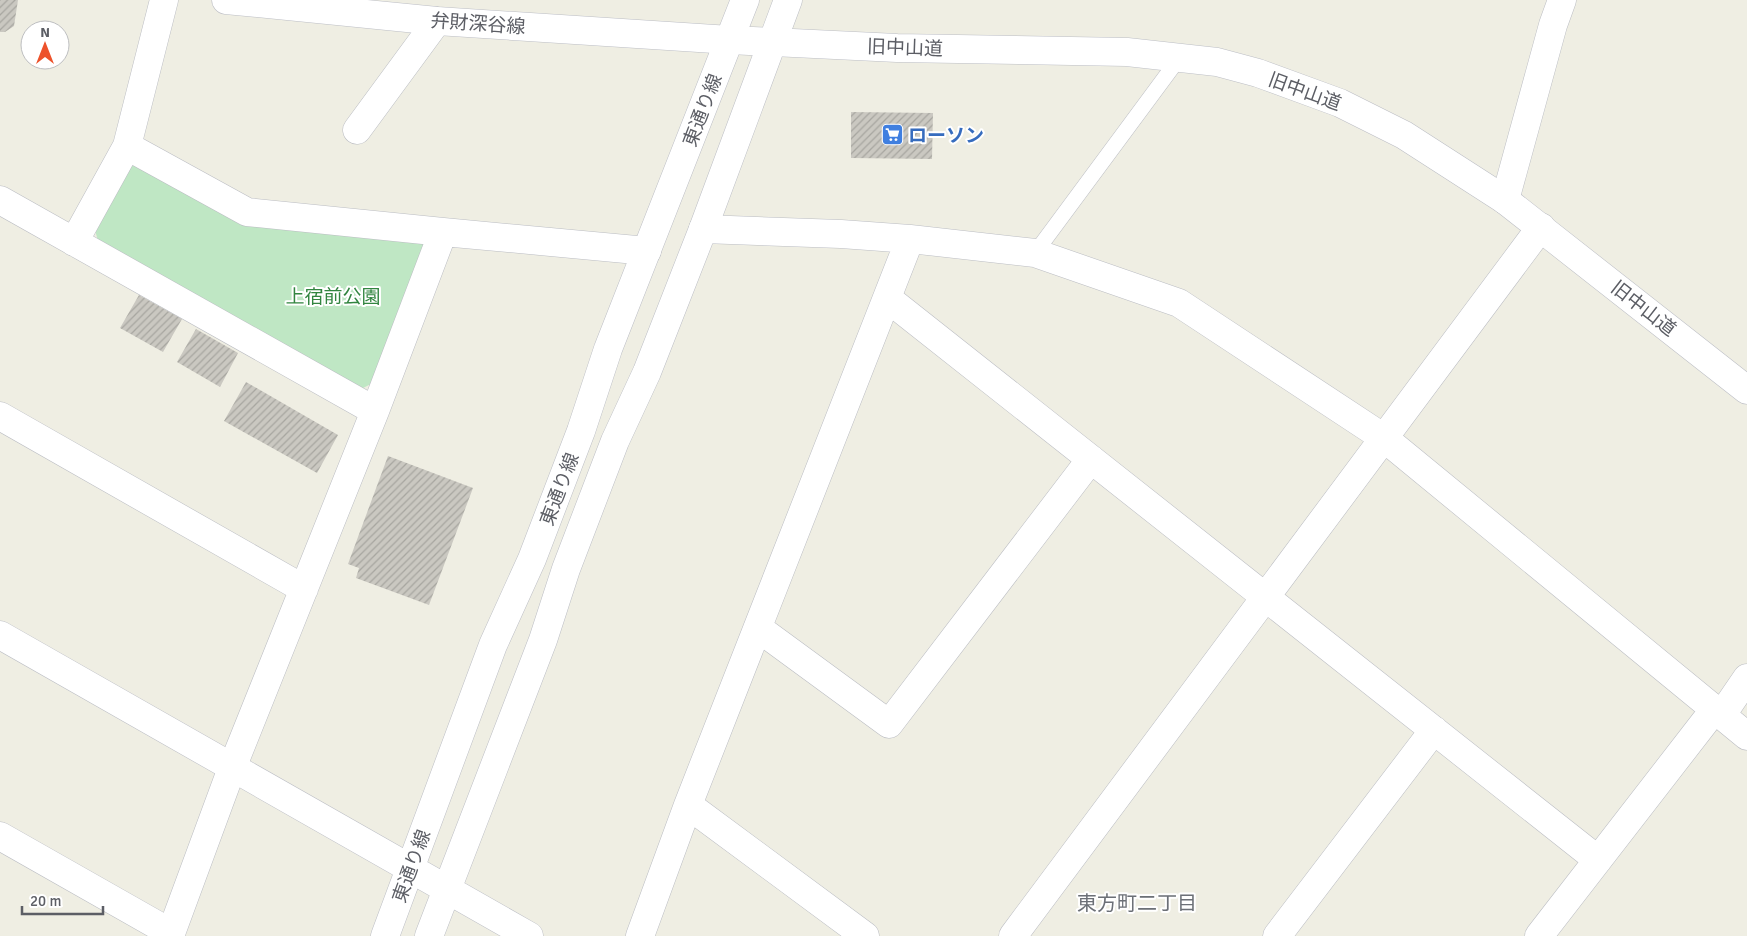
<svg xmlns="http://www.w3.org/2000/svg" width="1747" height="936" viewBox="0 0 1747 936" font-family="Signika,'Noto Sans JP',sans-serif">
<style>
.green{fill:#bfe7c4}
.building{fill:url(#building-hatch)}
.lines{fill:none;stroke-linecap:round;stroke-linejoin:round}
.lane-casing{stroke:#bbbdc3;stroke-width:16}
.street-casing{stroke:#bbbdc3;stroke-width:29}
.secondary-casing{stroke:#bcbec5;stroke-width:29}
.lane{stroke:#fff;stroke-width:15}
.street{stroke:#fff;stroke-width:28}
.secondary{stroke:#fff;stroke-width:28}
.labels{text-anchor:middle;stroke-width:4;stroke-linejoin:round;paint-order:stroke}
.street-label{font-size:19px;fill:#5c5e65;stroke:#fff}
.shop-label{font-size:19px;font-weight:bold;fill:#366cbe;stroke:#fff;text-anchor:start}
.park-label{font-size:19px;fill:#328540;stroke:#fff}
.neighbourhood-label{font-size:20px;fill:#6c7077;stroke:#fff}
</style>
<defs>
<pattern id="building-hatch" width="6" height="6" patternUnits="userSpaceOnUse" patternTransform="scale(1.25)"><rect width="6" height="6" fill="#cac8c1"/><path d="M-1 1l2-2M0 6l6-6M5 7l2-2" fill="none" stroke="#a7a6a0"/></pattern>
</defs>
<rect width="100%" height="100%" fill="#efeee3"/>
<path class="green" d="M142 164 243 221 418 236 425 245 371 384 361 389 98 241 95 230 130 166Z"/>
<path class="building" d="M0 0H18L14 26 5 32H0Z
M851 112 933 113 932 159 851 158Z
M139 295 182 319 163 352 120 328Z
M196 329 238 353 220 387 177 362Z
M246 382 338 435 317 473 224 421Z
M388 456 473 488 429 605 356 578 359 568 348 564Z"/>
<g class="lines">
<defs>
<path id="lane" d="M1035 253 1180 57"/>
<path id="street" d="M357 130 437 21
M127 146 247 212 443 232 647 251
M0 200 375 411
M1505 200 1553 25 1562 0
M703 229 841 234 910 239 1035 253 1179 303 1384 438 1747 736
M74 242 127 146 164 0
M887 298 1598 860
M0 416 304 589
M758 628 889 724 1091 459
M1721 716 1747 678
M688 805 865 936
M0 836 171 933
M170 936 232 768 375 411 443 232
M640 936 688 805 910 239
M1013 936 1541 227
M1277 936 1434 730
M1539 936 1714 710"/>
<path id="secondary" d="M226 0 437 21 730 40 897 48 1127 52 1217 62 1258 73 1340 103 1404 135 1505 200 1747 390
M0 635 529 936
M385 936 493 645 532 559 581 431 608 349 745 0
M429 936 543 640 566 569 615 441 647 372 703 229 788 0"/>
</defs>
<use href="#lane" class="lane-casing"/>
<use href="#street" class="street-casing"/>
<use href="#secondary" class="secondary-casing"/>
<use href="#lane" class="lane"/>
<use href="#street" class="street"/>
<use href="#secondary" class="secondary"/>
</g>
<defs>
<symbol id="supermarket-square" viewBox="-11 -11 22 22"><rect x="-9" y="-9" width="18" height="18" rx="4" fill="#3f7fe0" stroke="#fff"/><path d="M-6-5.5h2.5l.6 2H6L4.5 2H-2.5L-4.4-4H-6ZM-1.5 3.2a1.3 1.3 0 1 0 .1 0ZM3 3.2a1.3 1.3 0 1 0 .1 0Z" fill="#fff"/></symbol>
</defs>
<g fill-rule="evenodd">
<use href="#supermarket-square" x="880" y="122" width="25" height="25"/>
</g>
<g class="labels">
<g class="street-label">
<text transform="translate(478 23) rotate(4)" y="7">弁財深谷線</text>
<text transform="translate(905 47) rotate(2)" y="7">旧中山道</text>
<text transform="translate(1305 91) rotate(20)" y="7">旧中山道</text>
<text transform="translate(702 110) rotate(-69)" y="7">東通り線</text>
<text transform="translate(1644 308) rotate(38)" y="7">旧中山道</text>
<text transform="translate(559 489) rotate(-69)" y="7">東通り線</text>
<text transform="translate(411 866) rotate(-70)" y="7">東通り線</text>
</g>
<g class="shop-label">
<text x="908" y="142">ローソン</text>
</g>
<g class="park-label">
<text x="333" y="303">上宿前公園</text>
</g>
<g class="neighbourhood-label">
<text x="1137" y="910">東方町二丁目</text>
</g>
</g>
<g transform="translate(45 45)"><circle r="24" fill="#ffffff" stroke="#bebfc1"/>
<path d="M0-4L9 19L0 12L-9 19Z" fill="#ed522b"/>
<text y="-8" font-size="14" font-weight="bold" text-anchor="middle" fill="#5c5e65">N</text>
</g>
<path d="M22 906v8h81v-8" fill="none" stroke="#5c5e65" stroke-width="2.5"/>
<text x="30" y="906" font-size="15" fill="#5c5e65" stroke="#ffffff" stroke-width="4" paint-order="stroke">20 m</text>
</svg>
